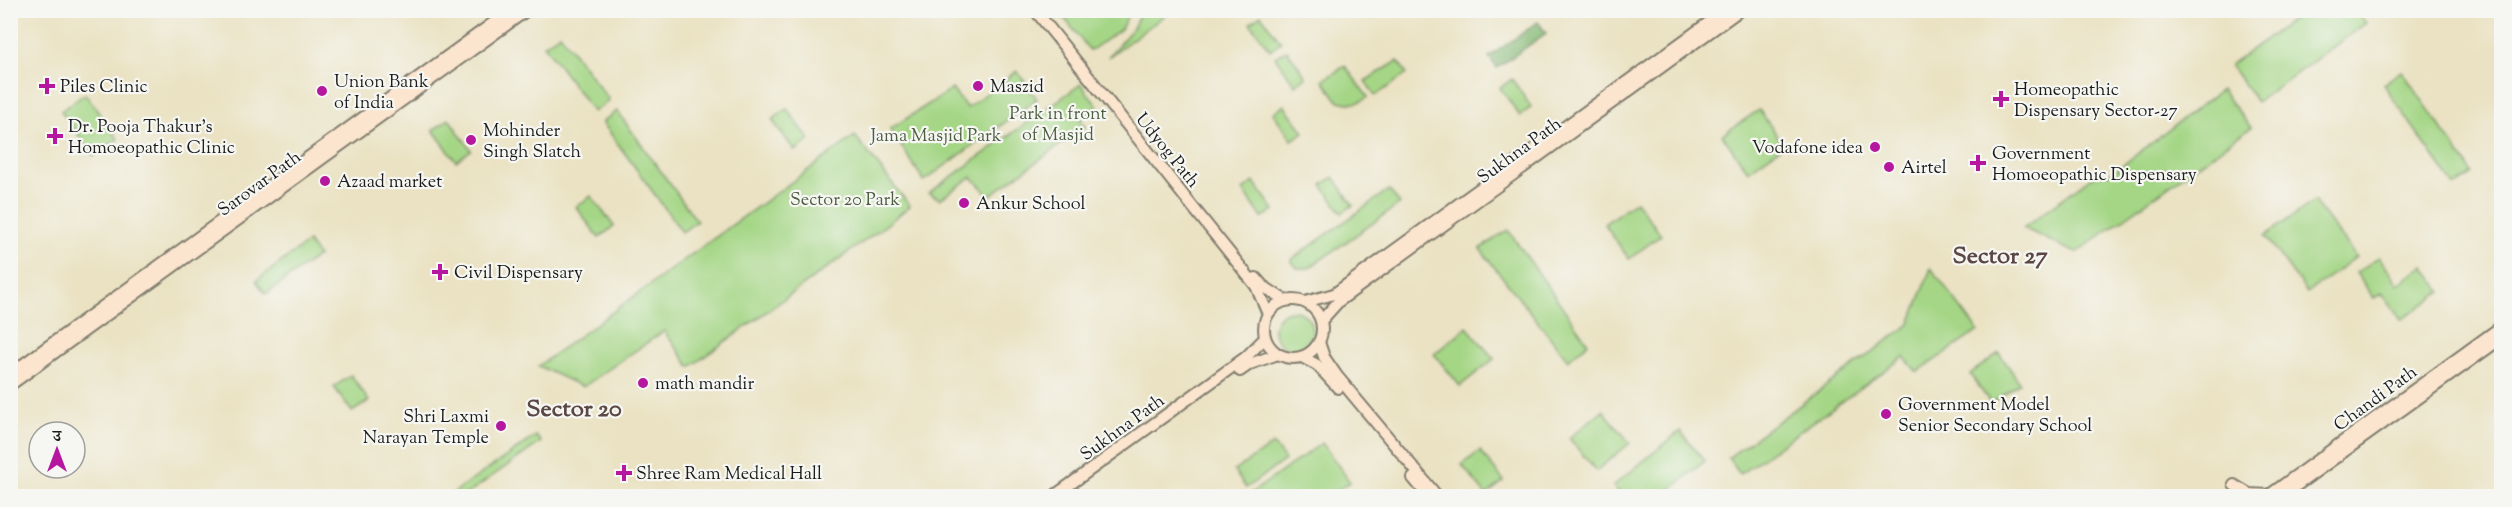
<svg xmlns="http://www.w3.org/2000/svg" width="2512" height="507" viewBox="0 0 2512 507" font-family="'Sorts Mill Goudy','Noto Serif Devanagari',serif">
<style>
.green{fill:#a4d685;stroke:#607950;stroke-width:1.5}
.forest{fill:#83b772;stroke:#506a47;stroke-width:1.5}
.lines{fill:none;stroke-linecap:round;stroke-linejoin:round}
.secondary-casing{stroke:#837f6f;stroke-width:14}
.secondary{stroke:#fbe5cf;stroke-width:10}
.poi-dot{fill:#b5179e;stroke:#f6f6f2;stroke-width:2}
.labels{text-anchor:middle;stroke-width:4.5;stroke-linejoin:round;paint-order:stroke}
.poi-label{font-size:18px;fill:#1c1c1c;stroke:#f6f6f2;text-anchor:start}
.park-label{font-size:18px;fill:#4c5d41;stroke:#f6f6f2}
.street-label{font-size:18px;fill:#1c1c1c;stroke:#f6f6f2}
.district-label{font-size:24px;font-weight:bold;fill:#5b4744;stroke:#f6f6f2}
</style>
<rect width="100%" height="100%" fill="#f6f6f2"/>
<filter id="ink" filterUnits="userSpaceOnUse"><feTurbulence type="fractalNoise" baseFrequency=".0167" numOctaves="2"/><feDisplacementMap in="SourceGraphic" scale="12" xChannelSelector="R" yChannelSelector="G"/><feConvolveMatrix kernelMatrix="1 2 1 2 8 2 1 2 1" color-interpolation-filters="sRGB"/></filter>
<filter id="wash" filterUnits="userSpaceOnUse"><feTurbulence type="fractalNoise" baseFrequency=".008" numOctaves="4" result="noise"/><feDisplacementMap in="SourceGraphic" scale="24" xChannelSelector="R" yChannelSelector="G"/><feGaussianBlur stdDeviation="1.35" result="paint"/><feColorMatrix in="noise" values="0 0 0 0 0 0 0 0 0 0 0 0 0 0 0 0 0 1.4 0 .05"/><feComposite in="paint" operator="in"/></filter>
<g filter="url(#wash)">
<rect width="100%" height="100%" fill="#eae2c2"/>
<path class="green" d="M1059 11H1130L1121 29 1090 51Z
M1141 11H1161L1164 16 1108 57 1133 28Z
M2305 11H2357L2366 23 2257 102 2230 65Z
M1261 15 1281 42 1270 50 1250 23Z
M560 34 609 100 593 112 544 45Z
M1287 50 1306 77 1295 85 1275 57Z
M1398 61 1407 74 1375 96 1365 81Z
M1345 66 1368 97C1358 105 1348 104 1337 100L1323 80Z
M1017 71 1037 99 924 181 890 129 952 89 967 108Z
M2402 71 2473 174 2454 186 2383 84Z
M1512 79 1531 107 1520 116 1500 88Z
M1081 84 1098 107 1080 120 1085 127 989 196 972 177 940 199 929 193Z
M2221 90 2251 127 2076 253 2023 228 2093 176 2112 173Z
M85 94 118 139 94 156 61 111Z
M1284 105 1304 132 1292 140 1273 113Z
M787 109 810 140 795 151 772 120Z
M1759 110 1784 145 1748 171 1722 135Z
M617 111 697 221 682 232 602 122Z
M449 119 471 150 456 161 433 130Z
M855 136 910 206 881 229 690 367 664 331 583 387 538 366Z
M1334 177 1353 205 1342 213 1322 185Z
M1254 182 1274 210 1262 218 1243 190Z
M1389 190 1400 204 1309 268H1297L1291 260Z
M591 196 614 226 599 238 576 207Z
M1636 201 1661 235 1629 259 1604 224Z
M2314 201 2356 257 2307 293 2265 236Z
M1508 230 1588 343 1568 360 1480 249Z
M308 242 318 256 266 294 256 281Z
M2379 257 2398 284 2424 266 2442 291 2401 320 2382 293 2374 298 2356 273Z
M1931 268 1978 331 1917 372 1904 357 1740 474 1728 458 1910 324Z
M1274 330a19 19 0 1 1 38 0a19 19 0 1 1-38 0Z
M1467 327 1494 359 1460 386 1434 354Z
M1999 353 2020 383 1991 404 1970 374Z
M351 375 369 401 352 412 334 387Z
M1603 410 1630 443 1596 471 1569 438Z
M1680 431 1705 461 1663 496H1622L1613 486Z
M536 436 541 442 464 496H449Z
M1322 443 1350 482 1329 496H1252L1250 494Z
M1273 444 1285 460 1246 488 1234 471Z
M1480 451 1504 481 1486 495 1462 465Z"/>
<path class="forest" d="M1538 22 1546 33 1497 68 1489 57Z"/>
</g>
<g filter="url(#ink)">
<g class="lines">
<defs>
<path id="secondary" d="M1035 10 1256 286 1268 314
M1256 278 1263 286 1286 301
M1264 329a29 29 0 1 1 58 0a29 29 0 1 1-58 0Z
M1305 302 1334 294 1726 10
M1321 321 1339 301 1740 10
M1319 342 1324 357 1337 376 1437 496
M1302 357 1317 365 1338 388
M1240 371 1250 364 1278 354
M10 374 511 10
M10 385 527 10
M1413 478 1428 496
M2234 485 2249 494 2270 495
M1054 496 1246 357 1265 338
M2268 496 2502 326
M2282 496 2502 338"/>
</defs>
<use href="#secondary" class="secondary-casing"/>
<use href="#secondary" class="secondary"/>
</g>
</g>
<g class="poi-dot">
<path d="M44 77h6v6h6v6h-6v6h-6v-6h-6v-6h6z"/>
<circle cx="978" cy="86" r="6"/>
<circle cx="322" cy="91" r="6"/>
<path d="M1998 90h6v6h6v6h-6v6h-6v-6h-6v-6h6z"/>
<path d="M52 127h6v6h6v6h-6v6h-6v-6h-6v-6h6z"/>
<circle cx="471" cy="140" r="6"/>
<circle cx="1875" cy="147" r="6"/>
<path d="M1975 154h6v6h6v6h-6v6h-6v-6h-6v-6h6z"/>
<circle cx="1889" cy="167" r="6"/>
<circle cx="325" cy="181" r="6"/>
<circle cx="964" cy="203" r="6"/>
<path d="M437 263h6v6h6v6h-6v6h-6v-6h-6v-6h6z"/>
<circle cx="643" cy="383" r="6"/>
<circle cx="1886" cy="414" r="6"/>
<circle cx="501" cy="426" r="6"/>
<path d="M621 464h6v6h6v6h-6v6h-6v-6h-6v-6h6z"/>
</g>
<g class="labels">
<g class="poi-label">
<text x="334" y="87">Union Bank<tspan x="334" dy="21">of India</tspan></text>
<text x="60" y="92">Piles Clinic</text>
<text x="990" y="92">Maszid</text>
<text x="2014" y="95">Homeopathic<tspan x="2014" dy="21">Dispensary Sector-27</tspan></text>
<text x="68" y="132">Dr. Pooja Thakur's<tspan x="68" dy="21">Homoeopathic Clinic</tspan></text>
<text x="483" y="136">Mohinder<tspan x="483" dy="21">Singh Slatch</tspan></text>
<text x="1863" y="153" text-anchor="end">Vodafone idea</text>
<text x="1992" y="159">Government<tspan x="1992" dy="21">Homoeopathic Dispensary</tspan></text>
<text x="1901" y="173">Airtel</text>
<text x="337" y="187">Azaad market</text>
<text x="976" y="209">Ankur School</text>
<text x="454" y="278">Civil Dispensary</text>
<text x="655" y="389">math mandir</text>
<text x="1898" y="410">Government Model<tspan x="1898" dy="21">Senior Secondary School</tspan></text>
<text x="489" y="422" text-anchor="end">Shri Laxmi<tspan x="489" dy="21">Narayan Temple</tspan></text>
<text x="636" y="479">Shree Ram Medical Hall</text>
</g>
<g class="park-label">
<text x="1058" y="119">Park in front<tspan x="1058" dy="21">of Masjid</tspan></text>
<text x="936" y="141">Jama Masjid Park</text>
<text x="845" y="205">Sector 20 Park</text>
</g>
<g class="street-label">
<text transform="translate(1168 150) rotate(51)" y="6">Udyog Path</text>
<text transform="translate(1519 150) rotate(-36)" y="6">Sukhna Path</text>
<text transform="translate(259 183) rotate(-36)" y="6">Sarovar Path</text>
<text transform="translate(2375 398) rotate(-36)" y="6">Chandi Path</text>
<text transform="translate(1122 427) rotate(-36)" y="6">Sukhna Path</text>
</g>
<g class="district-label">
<text x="2000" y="263">Sector 27</text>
<text x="574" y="416">Sector 20</text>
</g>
</g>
<rect width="2512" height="507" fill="none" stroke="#f6f6f2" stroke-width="36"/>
<g transform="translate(57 450)"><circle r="28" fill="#f6f6f2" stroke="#9f9f9c" stroke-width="1.5"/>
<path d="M0-4.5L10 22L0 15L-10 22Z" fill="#b5179e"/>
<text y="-9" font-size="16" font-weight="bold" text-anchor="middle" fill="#1c1c1c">उ</text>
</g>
</svg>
